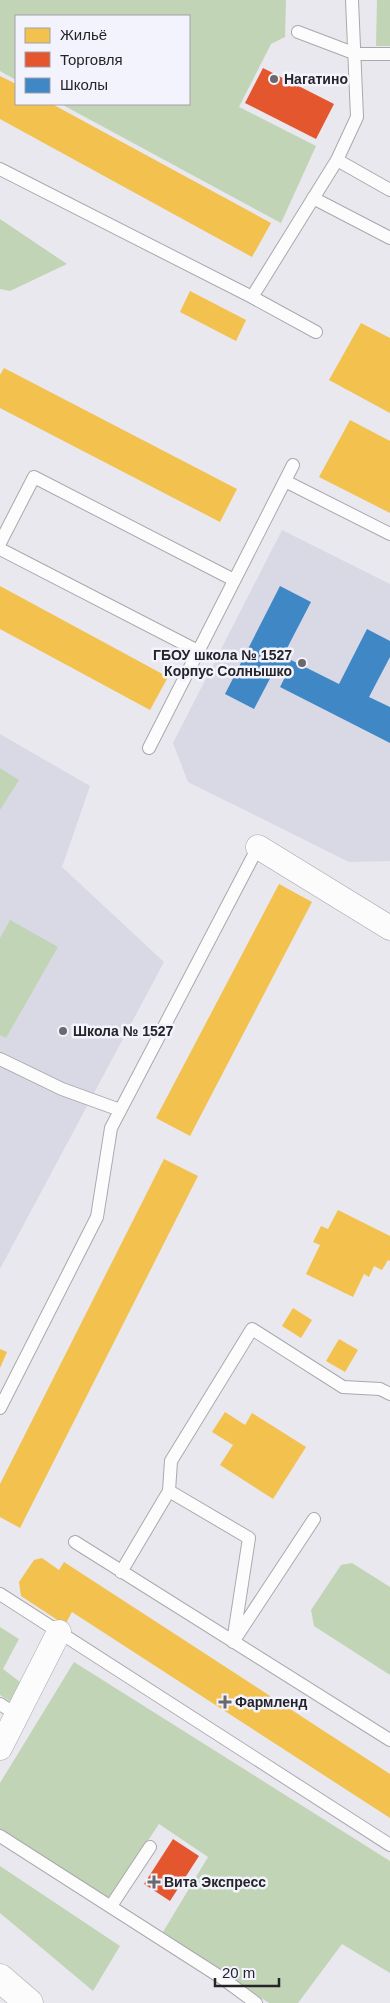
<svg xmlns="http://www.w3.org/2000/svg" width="390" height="2003" viewBox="0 0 390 2003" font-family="Helvetica,sans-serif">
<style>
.built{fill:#d9d9e5}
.green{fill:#c1d5b6}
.homes{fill:#f2c14e}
.shops{fill:#e4572e}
.schools{fill:#3f88c5}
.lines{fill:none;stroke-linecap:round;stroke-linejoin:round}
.service-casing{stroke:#a9a9ad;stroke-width:14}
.minor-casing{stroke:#a9a9ad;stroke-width:25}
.secondary-casing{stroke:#a9a9ad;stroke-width:29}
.service{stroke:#fcfcfc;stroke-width:12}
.minor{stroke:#fcfcfc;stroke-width:24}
.secondary{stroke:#fcfcfc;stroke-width:28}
.poi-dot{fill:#69696e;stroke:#f3f3fd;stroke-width:2}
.labels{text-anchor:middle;stroke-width:5;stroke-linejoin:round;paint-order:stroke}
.poi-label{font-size:14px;font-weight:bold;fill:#252529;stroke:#f3f3fd;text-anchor:start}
</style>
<rect width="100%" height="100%" fill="#e8e8ee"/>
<path class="built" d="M282 530 390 584V861L349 862 188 782 173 743Z
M0 734 90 786 62 867 164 962 0 1269Z"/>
<path class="green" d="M0 0H286L285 37 271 44 239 107 316 146 281 223 61 104H189V16H16V80L0 71Z
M377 0H390V46H376Z
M0 219 67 264 10 291 0 289Z
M0 768 19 780 0 810Z
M10 920 58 947 6 1038 0 1035V938Z
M352 1563 390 1587V1675L314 1626 311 1610 341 1565Z
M0 1627 19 1639 3 1669 24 1685 13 1703 0 1695Z
M74 1662 390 1861V1973L342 1944 298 2003H269L163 1932 208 1857 159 1824 109 1899 0 1829V1783Z
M0 1866 120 1946 93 1991 0 1913Z"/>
<path class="homes" d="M0 76 16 84V104H52L271 223 252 257 0 119Z
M190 291 246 320 236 341 180 312Z
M361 323 390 338V413L329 380Z
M4 368 237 489 220 522 0 408V375Z
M350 420 390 441V513L319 477Z
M0 586 168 677 150 710 0 629Z
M279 884 312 902 190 1136 156 1118Z
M164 1159 198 1176 20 1528 0 1517V1484Z
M338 1210 390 1236V1261L388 1260 382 1270 374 1266 369 1277 364 1274 353 1297 306 1274 320 1245 313 1242 321 1226 328 1229Z
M293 1308 312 1320 301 1338 282 1326Z
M339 1339 358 1350 345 1372 326 1361Z
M0 1349 7 1352 0 1368Z
M225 1412 245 1425 252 1413 306 1447 273 1499 220 1465 233 1445 212 1432Z
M42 1558 59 1570 64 1562 390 1774V1818L72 1612 65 1625 21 1596 19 1582 34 1560Z"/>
<path class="shops" d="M263 68 334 104 316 139 245 103Z
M173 1839 199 1856 170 1901 144 1884Z"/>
<path class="schools" d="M280 586 311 602 283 656 339 684 367 629 390 641V657L369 697 390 707V743L280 687 286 675 275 669 254 709 225 694Z"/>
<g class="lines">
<defs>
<path id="service" d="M298 32 356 54H390
M337 160 390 190
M0 169 252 297 337 160 357 117 352 0
M313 198 390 238
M252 297 316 332
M285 481 390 534
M0 543 34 477 234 580
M0 549 198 651
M149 748 293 465
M0 1059 62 1089 120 1110
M0 1408 97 1217 111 1128 258 847
M169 1491 249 1538 233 1642 314 1519
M75 1542 390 1740
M121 1572 169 1491 171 1461 252 1329 343 1387 380 1389 390 1394
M0 1594 390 1845
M0 1704 17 1715
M0 1836 222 1978 256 2003
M111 1906 150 1847"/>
<path id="minor" d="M258 847 390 928
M0 1748 59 1632"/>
<path id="secondary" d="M0 1978 29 2003"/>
</defs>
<use href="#service" class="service-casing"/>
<use href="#minor" class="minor-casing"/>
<use href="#secondary" class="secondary-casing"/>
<use href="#service" class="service"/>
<use href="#minor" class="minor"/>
<use href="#secondary" class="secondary"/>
</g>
<g class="poi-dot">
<circle cx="274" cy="79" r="5"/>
<circle cx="302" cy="663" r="5"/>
<circle cx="63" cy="1031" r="5"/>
<path d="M222.5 1694.5h5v5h5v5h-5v5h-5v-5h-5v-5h5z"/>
<path d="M151.5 1874.5h5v5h5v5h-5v5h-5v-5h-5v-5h5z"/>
</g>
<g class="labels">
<g class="poi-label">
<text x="284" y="84">Нагатино</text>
<text x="292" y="660" text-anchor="end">ГБОУ школа № 1527<tspan x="292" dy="16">Корпус Солнышко</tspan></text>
<text x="73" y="1036">Школа № 1527</text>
<text x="235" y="1707">Фармленд</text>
<text x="164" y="1887">Вита Экспресс</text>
</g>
</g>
<rect x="15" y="15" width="175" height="90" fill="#f3f3fd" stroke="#a1a1a8"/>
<rect x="25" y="28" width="25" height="15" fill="#f2c14e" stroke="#a1a1a8"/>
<text x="60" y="40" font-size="15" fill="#252529">Жильё</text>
<rect x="25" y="52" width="25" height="15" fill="#e4572e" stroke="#a1a1a8"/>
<text x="60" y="65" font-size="15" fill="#252529">Торговля</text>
<rect x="25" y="78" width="25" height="15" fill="#3f88c5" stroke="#a1a1a8"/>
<text x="60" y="90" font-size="15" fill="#252529">Школы</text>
<path d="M215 1978v8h64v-8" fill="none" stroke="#252529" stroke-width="2.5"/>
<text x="222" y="1978" font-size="15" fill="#252529" stroke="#f3f3fd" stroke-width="4" paint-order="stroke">20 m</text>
</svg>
